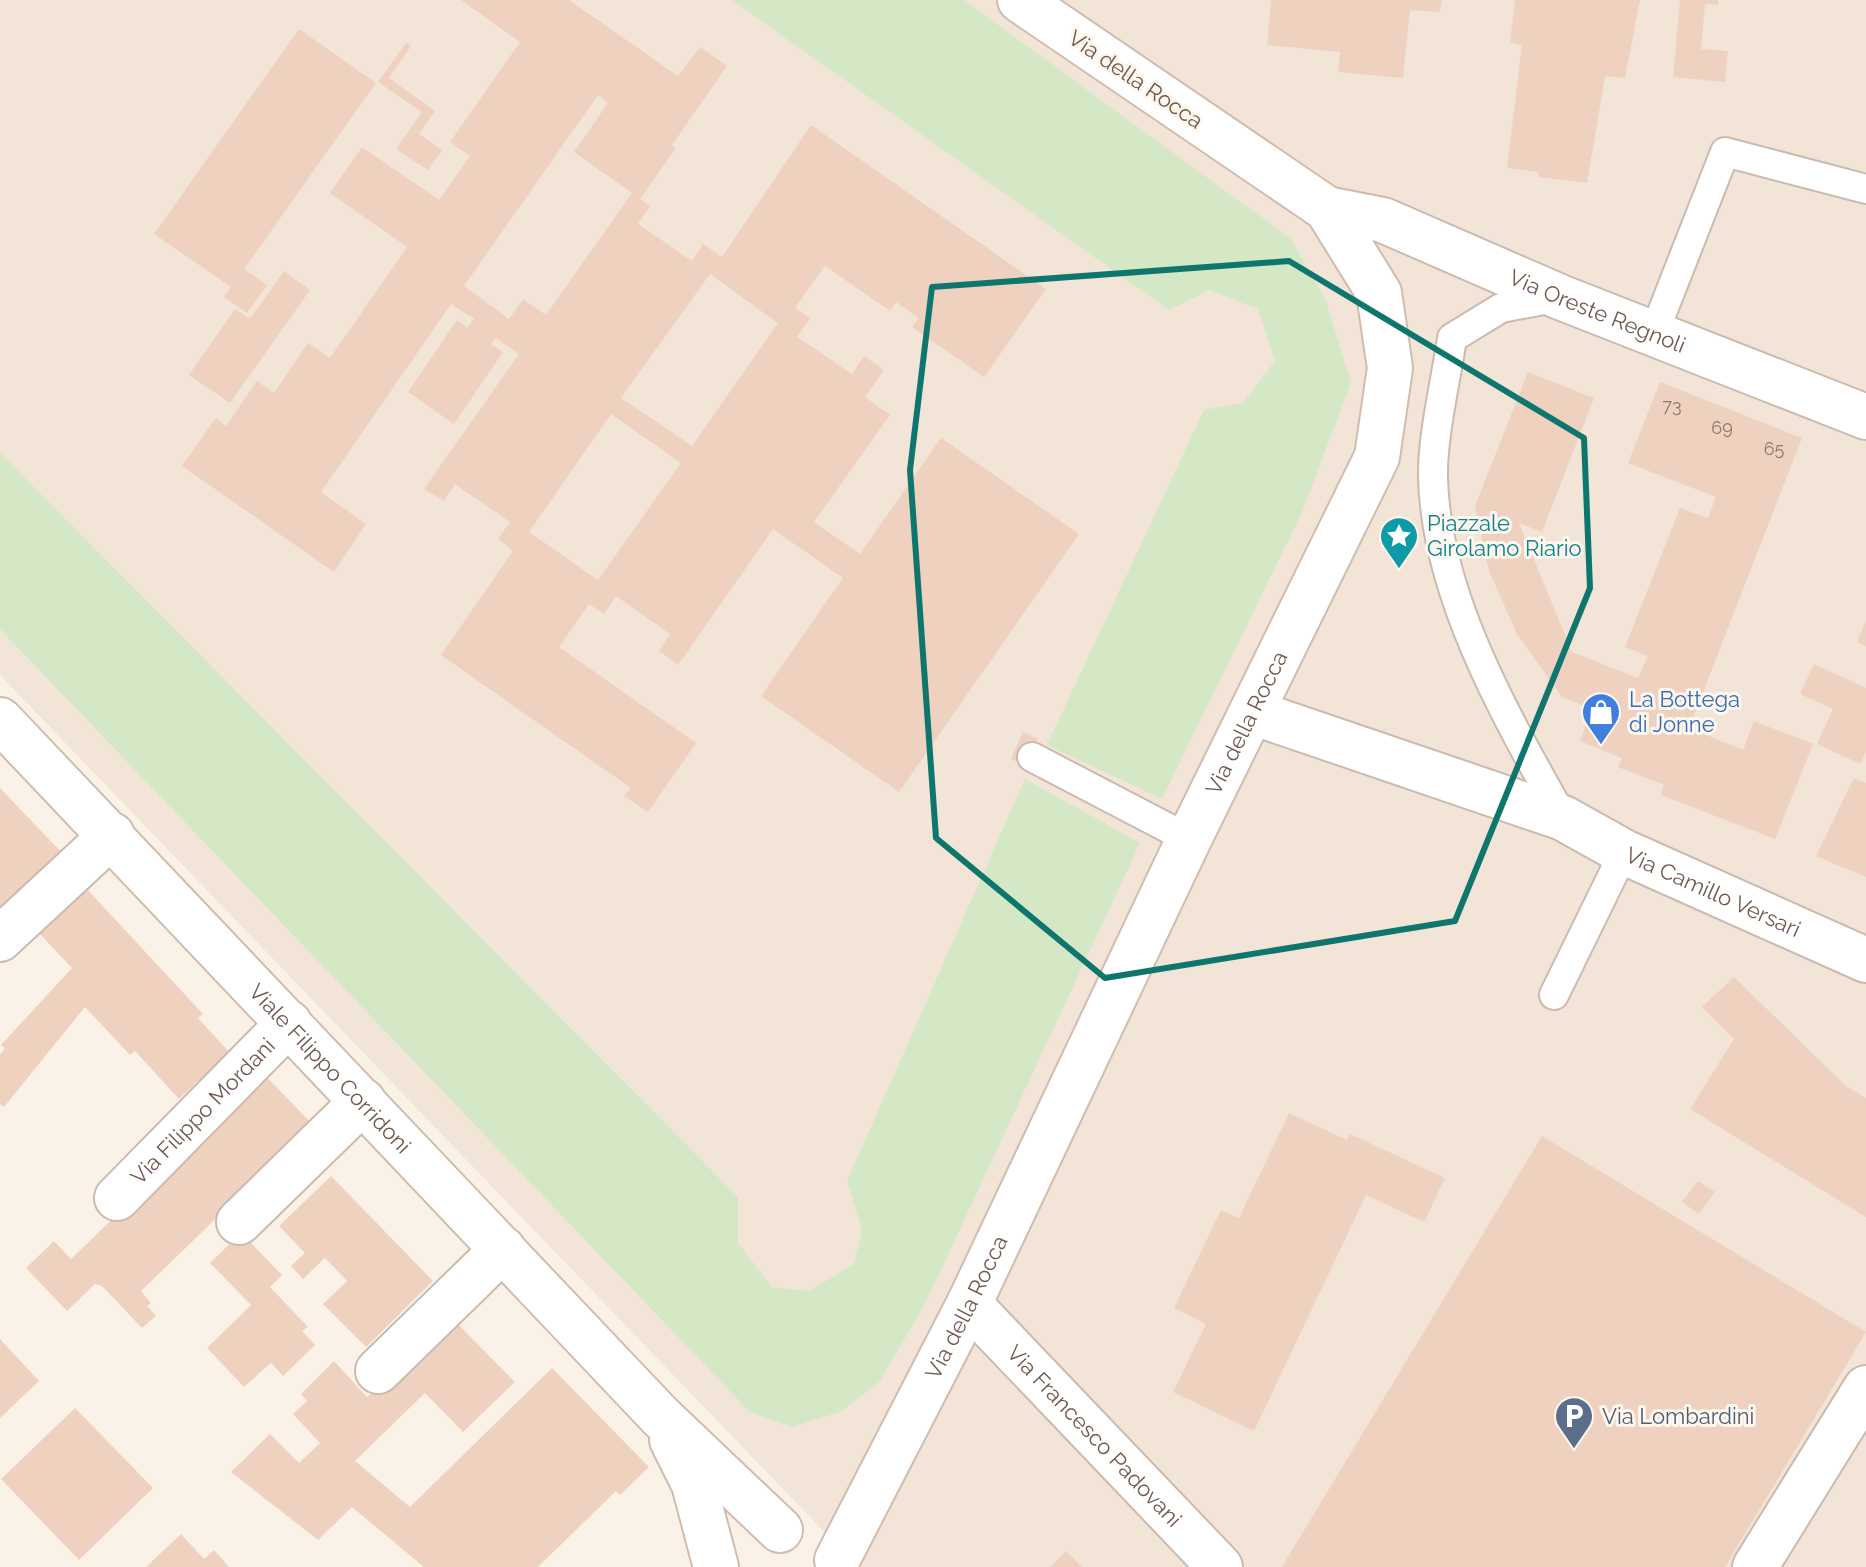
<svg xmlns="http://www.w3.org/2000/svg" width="1866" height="1567" viewBox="0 0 1866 1567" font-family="Raleway,sans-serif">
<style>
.residential{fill:#f2e4d6}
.green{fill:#d5e8c6}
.building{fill:#efd1c0;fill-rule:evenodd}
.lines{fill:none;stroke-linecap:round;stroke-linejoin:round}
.service-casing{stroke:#ccbaae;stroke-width:32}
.minor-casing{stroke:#ccbaae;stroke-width:48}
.secondary-casing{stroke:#d1bcae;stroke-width:48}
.service{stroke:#fff;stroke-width:28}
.minor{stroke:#fff;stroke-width:44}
.secondary{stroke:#fff;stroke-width:44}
.marked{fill:none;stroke:#0f766e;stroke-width:6;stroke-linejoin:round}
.labels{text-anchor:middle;stroke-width:6;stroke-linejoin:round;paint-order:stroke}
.number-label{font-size:18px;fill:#92776a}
.street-label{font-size:22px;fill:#73594d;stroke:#fef7ed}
.culture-label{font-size:22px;fill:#0d838f;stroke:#fef7ed;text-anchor:start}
.shop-label{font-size:22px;fill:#366cbe;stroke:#fef7ed;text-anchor:start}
.service-label{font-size:22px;fill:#4e5e75;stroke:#fef7ed;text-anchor:start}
</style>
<rect width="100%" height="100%" fill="#fbf2e7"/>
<path class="residential" d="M0 0H1866V1567H858L0 675Z"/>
<path class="green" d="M732 0H964L1291 239 1326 301 1351 383 1302 512 1162 799 1047 745 1204 410 1243 403 1275 361 1258 309 1209 290 1169 310Z
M0 453 738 1197V1243L772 1287 809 1291 854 1264 862 1230 847 1181 1025 779 1140 843 925 1304 879 1382 842 1411 792 1427 750 1412 0 629Z"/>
<path class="building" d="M461 0H569L678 76 700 47 727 66 672 145 676 148 640 199 650 206 638 224 692 261 703 244 722 257 811 125 1046 289 984 377 912 327 919 318 896 302 890 311 825 266 795 308 810 318 797 337 852 374 864 356 884 370 865 397 890 415 814 522 860 554 941 438 1079 534 899 792 761 696 843 578 773 529 678 665 659 651 670 634 616 596 604 614 589 604 559 647 696 743 648 812 624 796 631 788 441 655 513 551 498 539 510 522 455 484 444 501 424 489 519 354 496 338 491 344 503 352 454 424 408 392 457 320 467 328 474 319 451 304 321 492 366 524 334 572 182 466 216 418 226 426 257 381 274 393 308 343 330 358 407 247 330 193 362 147 439 200 470 156 450 142 520 42ZM598 95 608 103 574 152 632 193 546 315 523 299 509 319 464 286ZM710 274 778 323 692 446 621 398ZM611 414 681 463 598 580 529 532Z
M1271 0H1442L1440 12 1410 10 1403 78 1338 72 1340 52 1267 45Z
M1515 0H1640L1625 78 1605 76 1587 183 1538 177 1539 172 1507 168 1522 45 1510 43Z
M1680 0H1718V5L1705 4 1701 49 1728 51 1725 82 1673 77Z
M299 29 376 83 244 269 267 285 247 313 224 297 231 287 154 234Z
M406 43 411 46 389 78 435 111 419 134 442 150 428 170 396 149 422 112 378 82Z
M284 271 310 290 230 403 189 375 235 309 250 319Z
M1528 372 1594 398 1542 532 1519 523 1572 652 1638 678 1648 656 1625 647 1680 508 1708 518 1716 497 1628 463 1660 382 1802 438 1689 728 1743 750 1754 721 1813 744 1775 839 1661 795 1664 785 1618 767 1622 758 1580 741 1592 709 1562 697 1517 634 1489 571 1475 506Z
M1866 620V646L1857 642Z
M1814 664 1866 688V752L1860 764 1817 744 1833 709 1800 694Z
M1023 732 1038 739 1025 766 1011 759Z
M1854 778 1866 783V877L1816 856Z
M0 788 62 853 0 911Z
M85 887 203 1014 198 1018 229 1052 179 1099 135 1051 130 1055 85 1007 4 1107 0 1104V1055L5 1048 1 1045 72 968 38 932Z
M1734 977 1846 1086 1866 1098V1217L1690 1109 1734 1039 1702 1007Z
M263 1073 313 1125 141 1291 151 1303 147 1306 156 1316 142 1328 102 1286 95 1284 67 1311 26 1268 54 1241 71 1259Z
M1289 1113 1347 1140 1350 1134 1445 1178 1424 1222 1366 1195 1254 1431 1173 1392 1206 1324 1174 1308 1221 1210 1239 1218Z
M1542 1136 1866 1332 1725 1567H1282Z
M331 1176 433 1281 366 1347 323 1304 347 1281 325 1258 303 1279 291 1266 305 1253 279 1226Z
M1698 1181 1715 1192 1699 1214 1682 1202Z
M241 1233 282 1275 270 1287 308 1327 302 1331 315 1345 283 1376 271 1363 244 1387 207 1348 251 1305 210 1263Z
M451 1317 515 1382 463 1432 425 1393 355 1461 410 1507 552 1368 649 1467 620 1495 616 1491 538 1567H424L352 1507 318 1540 231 1472 270 1434 299 1463 320 1443 293 1414 307 1401 301 1394 334 1361 367 1397Z
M0 1339 39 1381 0 1418Z
M75 1408 153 1488 79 1560 1 1479Z
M181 1534 204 1559 214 1550 229 1567H146Z
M1066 1551 1082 1567H1050Z"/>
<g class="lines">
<defs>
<path id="service" d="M1559 297 1501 308 1452 338C1446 380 1432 437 1433 478 1436 596 1507 718 1563 818
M1654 333 1725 152 1866 189
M1032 757 1189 839
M1554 995 1624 852"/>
<g id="minor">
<path id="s1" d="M1327 209 1383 220 1560 297 1866 417"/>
<path id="s2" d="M1252 712 1563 818 1624 852 1866 960"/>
<path d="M0 939 112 835"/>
<path id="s3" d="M117 1198 289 1023"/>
<path d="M239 1222 363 1101"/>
<path id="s4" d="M969 1304 1220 1567"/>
<path d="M378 1371 503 1249"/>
<path d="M1755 1567 1866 1388"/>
</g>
<g id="secondary">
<path id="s5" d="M0 720 660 1416 780 1530"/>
<path d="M672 1440 694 1484 716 1567"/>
<path id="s6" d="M837 1560 969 1304 1189 839 1377 457 1390 368 1379 293 1327 209 1020 0"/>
</g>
</defs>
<use href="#service" class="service-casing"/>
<use href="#minor" class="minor-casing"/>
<use href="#secondary" class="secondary-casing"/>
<use href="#service" class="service"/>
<use href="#minor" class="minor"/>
<use href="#secondary" class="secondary"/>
</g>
<path class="marked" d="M1289 261 1584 438 1590 588 1455 921 1105 978 936 838 910 470 932 287Z"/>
<defs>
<symbol id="sight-pin" viewBox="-11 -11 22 30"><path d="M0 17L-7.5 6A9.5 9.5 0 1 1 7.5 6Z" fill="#0f9aa8" stroke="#fef7ed"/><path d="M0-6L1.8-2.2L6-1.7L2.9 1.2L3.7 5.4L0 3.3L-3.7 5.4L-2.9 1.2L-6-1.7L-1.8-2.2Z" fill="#fff"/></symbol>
<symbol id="shop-pin" viewBox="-11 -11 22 30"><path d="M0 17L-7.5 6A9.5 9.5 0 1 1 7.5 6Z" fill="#3f7fe0" stroke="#fef7ed"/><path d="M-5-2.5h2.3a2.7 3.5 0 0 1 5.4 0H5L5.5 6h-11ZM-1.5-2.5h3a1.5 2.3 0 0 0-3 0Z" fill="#fff"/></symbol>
<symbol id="parking-pin" viewBox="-11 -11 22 30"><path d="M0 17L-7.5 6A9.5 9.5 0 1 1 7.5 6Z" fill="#5c6f8a" stroke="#fef7ed"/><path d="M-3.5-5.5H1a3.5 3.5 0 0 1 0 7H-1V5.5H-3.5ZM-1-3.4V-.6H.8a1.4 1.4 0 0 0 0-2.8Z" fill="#fff"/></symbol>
</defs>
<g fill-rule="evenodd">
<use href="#sight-pin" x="1377" y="514" width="44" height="60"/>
<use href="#shop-pin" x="1579" y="690" width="44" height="60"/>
<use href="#parking-pin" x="1552" y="1394" width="44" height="60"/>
</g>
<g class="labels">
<g class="number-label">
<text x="1672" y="412">73</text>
<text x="1722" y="434">69</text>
<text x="1774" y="455">65</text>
</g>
<g class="street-label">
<text transform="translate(1136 79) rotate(34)" y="8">Via della Rocca</text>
<text dy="8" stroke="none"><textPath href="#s1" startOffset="290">Via Oreste Regnoli</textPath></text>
<text dy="8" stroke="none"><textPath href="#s6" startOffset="932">Via della Rocca</textPath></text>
<text dy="8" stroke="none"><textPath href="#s2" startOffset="496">Via Camillo Versari</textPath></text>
<text dy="8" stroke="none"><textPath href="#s5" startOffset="480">Viale Filippo Corridoni</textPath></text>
<text dy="8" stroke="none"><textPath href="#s3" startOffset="122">Via Filippo Mordani</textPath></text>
<text dy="8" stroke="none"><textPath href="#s6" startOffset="284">Via della Rocca</textPath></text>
<text dy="8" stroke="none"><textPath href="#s4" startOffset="182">Via Francesco Padovani</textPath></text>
</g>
<g class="culture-label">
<text x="1427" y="531">Piazzale<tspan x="1427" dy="25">Girolamo Riario</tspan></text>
</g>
<g class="shop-label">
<text x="1629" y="707">La Bottega<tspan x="1629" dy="25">di Jonne</tspan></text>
</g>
<g class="service-label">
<text x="1602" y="1424">Via Lombardini</text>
</g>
</g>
</svg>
